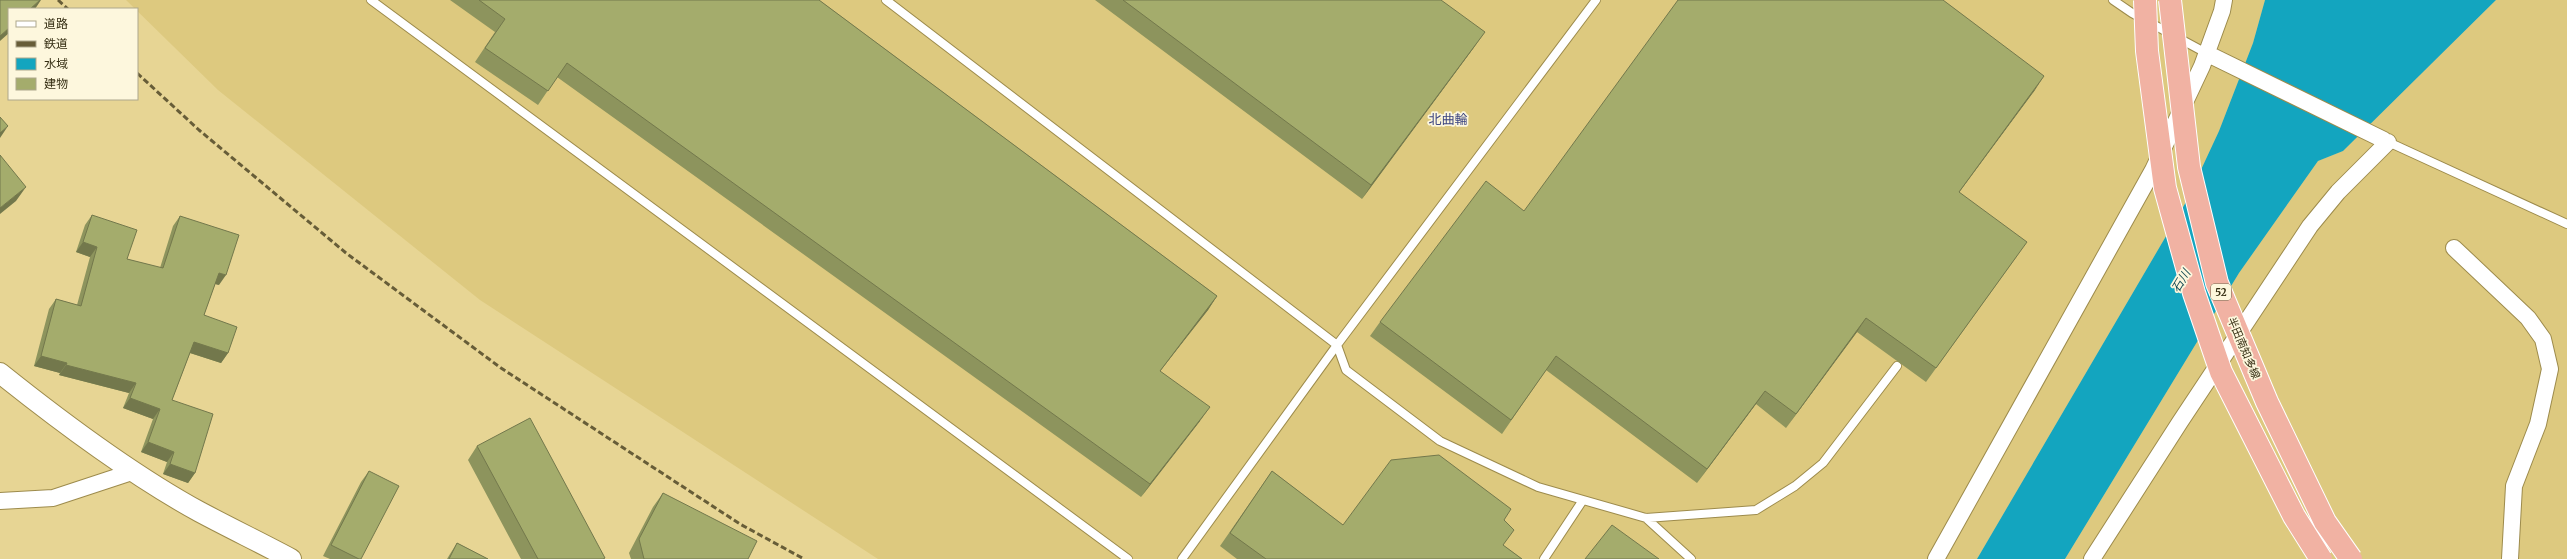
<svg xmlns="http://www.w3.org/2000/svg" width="2567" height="559" viewBox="0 0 2567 559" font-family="Merriweather,'Noto Sans JP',serif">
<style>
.built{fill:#ddc97f}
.water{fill:#13a5bf}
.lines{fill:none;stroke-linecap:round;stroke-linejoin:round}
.service-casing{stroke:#9d8b4c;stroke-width:10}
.minor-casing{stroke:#9d8b4c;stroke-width:18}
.tertiary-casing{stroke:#9d8b4c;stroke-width:22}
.service{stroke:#fff;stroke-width:8}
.minor{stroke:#fff;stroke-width:16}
.tertiary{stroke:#fff;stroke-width:20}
.rail{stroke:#675d38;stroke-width:3;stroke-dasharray:6 3;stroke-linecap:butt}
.primary-bridge-casing{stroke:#fff;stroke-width:24;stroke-linecap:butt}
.primary-bridge{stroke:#f1b2a3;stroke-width:22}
.wall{fill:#8d945d}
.shaded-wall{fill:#73784c}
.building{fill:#a4ac6c;stroke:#73784c}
.labels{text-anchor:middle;stroke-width:3.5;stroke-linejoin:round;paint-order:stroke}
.shield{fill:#fdf7dd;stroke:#716a50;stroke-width:1}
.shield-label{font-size:10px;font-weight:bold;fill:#352e13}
.street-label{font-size:11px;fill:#352e13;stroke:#fdf7dd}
.water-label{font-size:12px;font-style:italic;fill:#154b56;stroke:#fdf7dd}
.quarter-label{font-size:13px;fill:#3b4480;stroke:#fdf7dd}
</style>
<rect width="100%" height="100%" fill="#e7d594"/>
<path class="built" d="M126 0H2265L2253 43 2219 131 2186 202 1977 559H878L480 300 218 90Z
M2496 0H2567V559H2065L2239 273 2318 161 2343 151Z"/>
<path class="water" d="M2265 0H2496L2343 151 2318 161 2239 273 2065 559H1977L2186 202 2219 131 2253 43Z"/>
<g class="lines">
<defs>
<path id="service" d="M371 0 1128 559
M886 0 1337 345 1182 559
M1596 0 1337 345 1346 370 1440 441 1538 487 1646 518 1756 510 1795 486 1823 463 1897 366
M2113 0 2132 13 2208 54
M2386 141 2567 224
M1646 518 1691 559
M1544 559 1583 500"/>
<path id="minor" d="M2212 56 2384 140
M2454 248 2528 318 2543 339 2550 369 2538 424 2514 486 2510 559
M0 501 53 498 135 471
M1936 559 2153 170 2202 66 2222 11 2224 0
M2092 559 2180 422 2310 226 2338 192 2388 142"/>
<path id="tertiary" d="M0 373C60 421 132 475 200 512 230 528 261 543 291 559"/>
</defs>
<use href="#service" class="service-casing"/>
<use href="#minor" class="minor-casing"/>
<use href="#tertiary" class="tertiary-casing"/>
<use href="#service" class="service"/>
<use href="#minor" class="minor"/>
<use href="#tertiary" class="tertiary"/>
<path class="rail" d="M58 0 68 9
M137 73 199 130 346 253 501 368 740 524 804 559"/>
<defs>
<path id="primary-bridge" d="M2145 0 2147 51 2165 188 2194 293 2221 372 2294 516 2321 559
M2170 0 2189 167 2217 283 2267 402 2325 522 2351 559"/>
</defs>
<use href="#primary-bridge" class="primary-bridge-casing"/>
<use href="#primary-bridge" class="primary-bridge"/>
</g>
<path class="wall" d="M450 0H819L1217 296 1208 310 1160 371 1200 421 1141 497 557 77 538 105 475 62 495 32Z
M1095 0H1441L1475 46 1362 199Z
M2035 90 1959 192 2017 256 1926 382 1857 332 1786 428 1756 404 1697 483 1546 370 1502 434 1370 336 1380 322 1524 211Z
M92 215 127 259 160 268 173 226 180 216 219 285 215 284 204 315 228 353 221 363 190 353 172 400 195 473 188 483 163 474 167 462 141 452 153 419 123 408 129 393 59 375 60 373 34 366 49 309 56 299 77 305 90 257 76 252 85 225Z
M477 446 605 558 604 559H521L468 460Z
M369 471 361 559H330L323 556 361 482Z
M1272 471 1343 525 1504 520 1503 545 1522 559H1237L1220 546Z
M663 493 748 559H631L629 553 653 507Z
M457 543 488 559H447L450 554Z"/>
<path class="shaded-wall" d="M40 0H41L35 9H30Z
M9 28V33L0 41V36Z
M1485 32 1475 46 1362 199 1371 185Z
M2044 76 2035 90 1949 206 1959 192Z
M8 126 0 138V133Z
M26 187 16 201 0 214V208Z
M83 242 97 247 90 257 76 252Z
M219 273 226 275 219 285 212 283Z
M1217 296 1208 310 1150 384 1160 371Z
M1866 318 1857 332 1786 428 1796 414Z
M194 342 228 353 221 363 187 352Z
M41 356 67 363 60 373 34 366Z
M66 365 136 383 129 393 59 375Z
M1765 391 1756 404 1697 483 1707 469Z
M130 398 160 409 153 419 123 408Z
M1210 407 1200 421 1141 497 1150 484Z
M148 442 174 452 167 462 141 452Z
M170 464 195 473 188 483 163 474Z"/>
<path class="building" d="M0 0H40L30 9H9V28L0 36Z
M479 0H819L1217 296 1160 371 1210 407 1150 484 567 63 548 91 485 48 505 19Z
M1123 0H1441L1485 32 1371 185Z
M1678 0H1943L2044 76 1959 192 2027 242 1936 368 1866 318 1796 414 1765 391 1707 469 1556 356 1511 420 1380 322 1486 181 1524 211Z
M0 117 8 126 0 133Z
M0 155 26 187 0 208Z
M92 215 137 230 127 259 163 268 180 216 239 235 226 275 219 273 204 315 237 327 228 353 194 342 172 400 213 414 195 473 170 464 174 452 148 442 160 409 130 398 136 383 66 365 67 363 41 356 56 299 81 306 97 247 83 242Z
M530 418 605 558 603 559H538L477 446Z
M1439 455 1511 509 1504 520 1514 530 1503 545 1522 559H1266L1230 533 1272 471 1343 525 1391 460Z
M369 471 399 486 361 559H359L331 545Z
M663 493 757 541 748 559H644L639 539Z
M1612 525 1659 559H1585Z
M457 543 488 559H449Z"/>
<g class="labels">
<rect class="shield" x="2211" y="284" width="20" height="16" rx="3"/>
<g class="shield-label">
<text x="2221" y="296">52</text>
</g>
<g class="street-label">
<text transform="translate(2244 348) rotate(67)" y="4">半田南知多線</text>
</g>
<g class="water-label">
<text transform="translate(2181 281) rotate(-59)" y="4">石川</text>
</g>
<g class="quarter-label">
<text x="1448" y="124">北曲輪</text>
</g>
</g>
<rect x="8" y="8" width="130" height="92" fill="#fdf7dd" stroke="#ada78c"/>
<rect x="16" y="21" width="20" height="6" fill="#ffffff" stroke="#ada78c"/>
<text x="44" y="28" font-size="12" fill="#352e13">道路</text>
<rect x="16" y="41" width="20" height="6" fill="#675d38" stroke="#ada78c"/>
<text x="44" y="48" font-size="12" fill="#352e13">鉄道</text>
<rect x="16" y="58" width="20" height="12" fill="#13a5bf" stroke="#ada78c"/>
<text x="44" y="68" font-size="12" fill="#352e13">水域</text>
<rect x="16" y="78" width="20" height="12" fill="#a4ac6c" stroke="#ada78c"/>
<text x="44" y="88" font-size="12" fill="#352e13">建物</text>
</svg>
